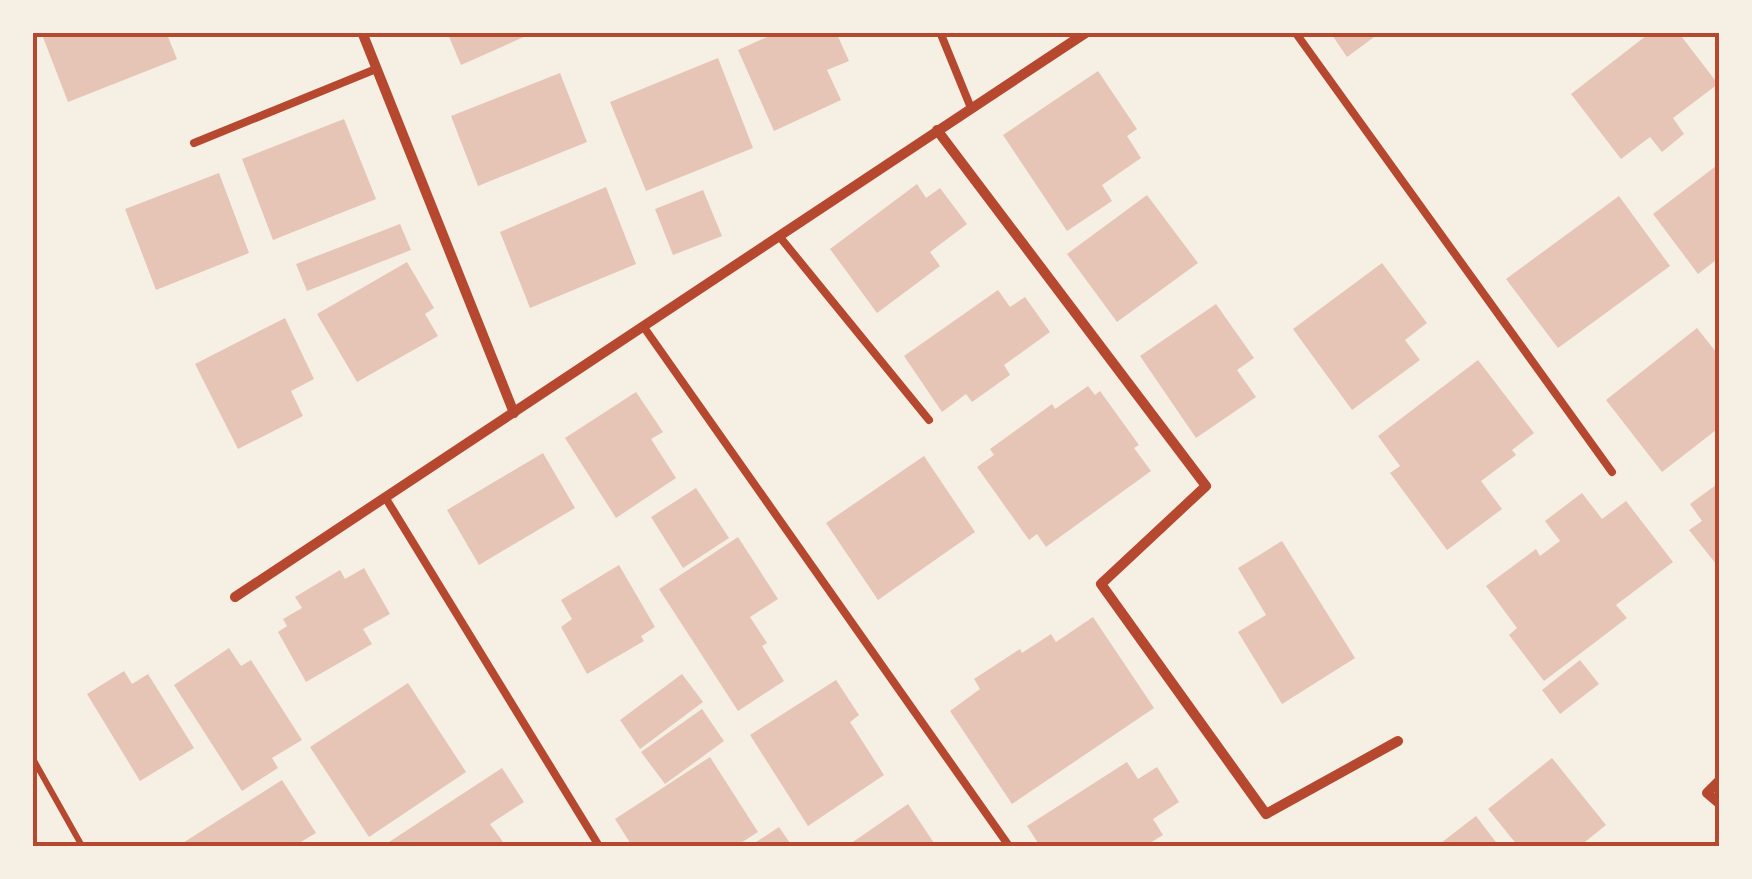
<svg xmlns="http://www.w3.org/2000/svg" width="1752" height="879" viewBox="0 0 1752 879" font-family="Inter,sans-serif">
<style>
.building{fill:#e6c5b7}
.lines{fill:none;stroke-linecap:round;stroke-linejoin:round}
.path{stroke:#b5482f;stroke-width:6}
.service{stroke:#b5482f;stroke-width:8}
.minor{stroke:#b5482f;stroke-width:10}
.neatline{fill:none;stroke:#b5482f;stroke-width:4}
</style>
<rect width="100%" height="100%" fill="#f6efe4"/>
<path class="building" d="M41 32H166L177 59 68 102Z
M447 32H535L461 65Z
M778 32H836L849 61 827 70 841 100 774 131 738 50Z
M1330 32H1381L1347 57Z
M1651 32H1678L1718 84 1673 118 1684 134 1662 152 1650 137 1621 159 1571 94Z
M718 58 753 148 646 191 610 102Z
M1098 71 1137 129 1127 136 1141 158 1102 185 1112 201 1067 231 1003 135Z
M560 73 587 142 478 186 451 116Z
M344 119 376 199 273 240 242 159Z
M1720 163V257L1698 274 1653 214Z
M219 173 249 253 156 290 125 209Z
M917 184 926 198 940 188 967 224 930 252 940 266 877 313 830 249Z
M606 187 636 264 530 308 500 232Z
M703 190 722 236 673 255 655 209Z
M1147 195 1198 263 1117 322 1067 254Z
M1619 196 1670 266 1558 348 1506 279Z
M400 224 411 250 307 291 296 264Z
M407 262 434 308 425 314 438 336 357 382 317 314Z
M1382 263 1427 323 1405 340 1420 360 1352 410 1293 329Z
M998 290 1010 307 1025 297 1050 332 1004 365 1010 375 972 402 966 394 942 412 904 356Z
M1216 304 1254 358 1237 370 1256 397 1196 438 1140 356Z
M285 318 314 379 291 391 303 416 238 449 195 364Z
M1697 328 1720 357V427L1662 472 1606 400Z
M1478 360 1534 433 1512 450 1516 455 1481 481 1502 509 1447 550 1390 473 1400 466 1378 436Z
M1088 386 1095 395 1100 391 1139 445 1134 448 1151 471 1046 547 1037 534 1029 540 977 467 994 455 990 449 1052 404 1055 409Z
M636 392 663 432 651 439 676 478 616 518 565 438Z
M543 453 575 508 479 565 447 510Z
M924 456 975 532 878 600 826 523Z
M1720 482V569L1689 530 1702 521 1690 504Z
M696 488 729 538 683 568 651 517Z
M1582 493 1602 519 1626 501 1673 562 1616 605 1627 618 1544 681 1509 635 1517 628 1486 586 1536 549 1540 556 1560 541 1545 521Z
M738 537 778 599 750 617 767 643 762 646 784 681 738 711 659 589Z
M1282 541 1355 658 1282 704 1238 632 1266 615 1238 568Z
M619 565 655 627 641 636 644 641 587 674 561 627 572 619 561 600Z
M364 568 390 614 363 629 372 644 306 682 278 632 287 626 283 619 302 608 295 597 340 570 345 579Z
M1093 617 1154 708 1012 804 950 711 980 689 974 679 1020 649 1022 653 1051 634 1056 642Z
M229 648 241 666 251 660 302 740 272 758 278 768 242 791 174 685Z
M1580 660 1599 684 1560 714 1542 690Z
M124 671 132 684 148 674 194 748 140 781 87 694Z
M682 674 703 702 640 749 620 720Z
M836 680 859 715 850 722 884 775 808 826 750 735Z
M408 683 466 772 369 837 310 747Z
M702 709 724 741 665 784 641 752Z
M710 757 758 832 736 846H632L615 819Z
M1552 758 1606 825 1580 846H1518L1488 809Z
M1127 762 1138 779 1157 767 1179 802 1153 819 1163 835 1145 846H1040L1027 826Z
M502 768 524 802 490 824 506 846H383Z
M282 780 316 833 294 846H178Z
M908 804 936 846H847Z
M1476 816 1499 846H1437Z
M779 827 792 846H750Z"/>
<g class="lines">
<path class="path" d="M32 757 82 846"/>
<path class="service" d="M940 32 971 108
M1295 32 1612 472
M194 143 376 69
M779 236 929 420
M643 326 1009 846
M385 497 599 846"/>
<path class="minor" d="M362 32 514 413
M937 130 1206 486 1101 584 1266 814 1398 741
M235 597 1087 32
M1720 780 1707 793 1720 804"/>
</g>
<rect width="1752" height="879" fill="none" stroke="#f6efe4" stroke-width="70"/>
<rect x="35" y="35" width="1682" height="809" class="neatline"/>
</svg>
